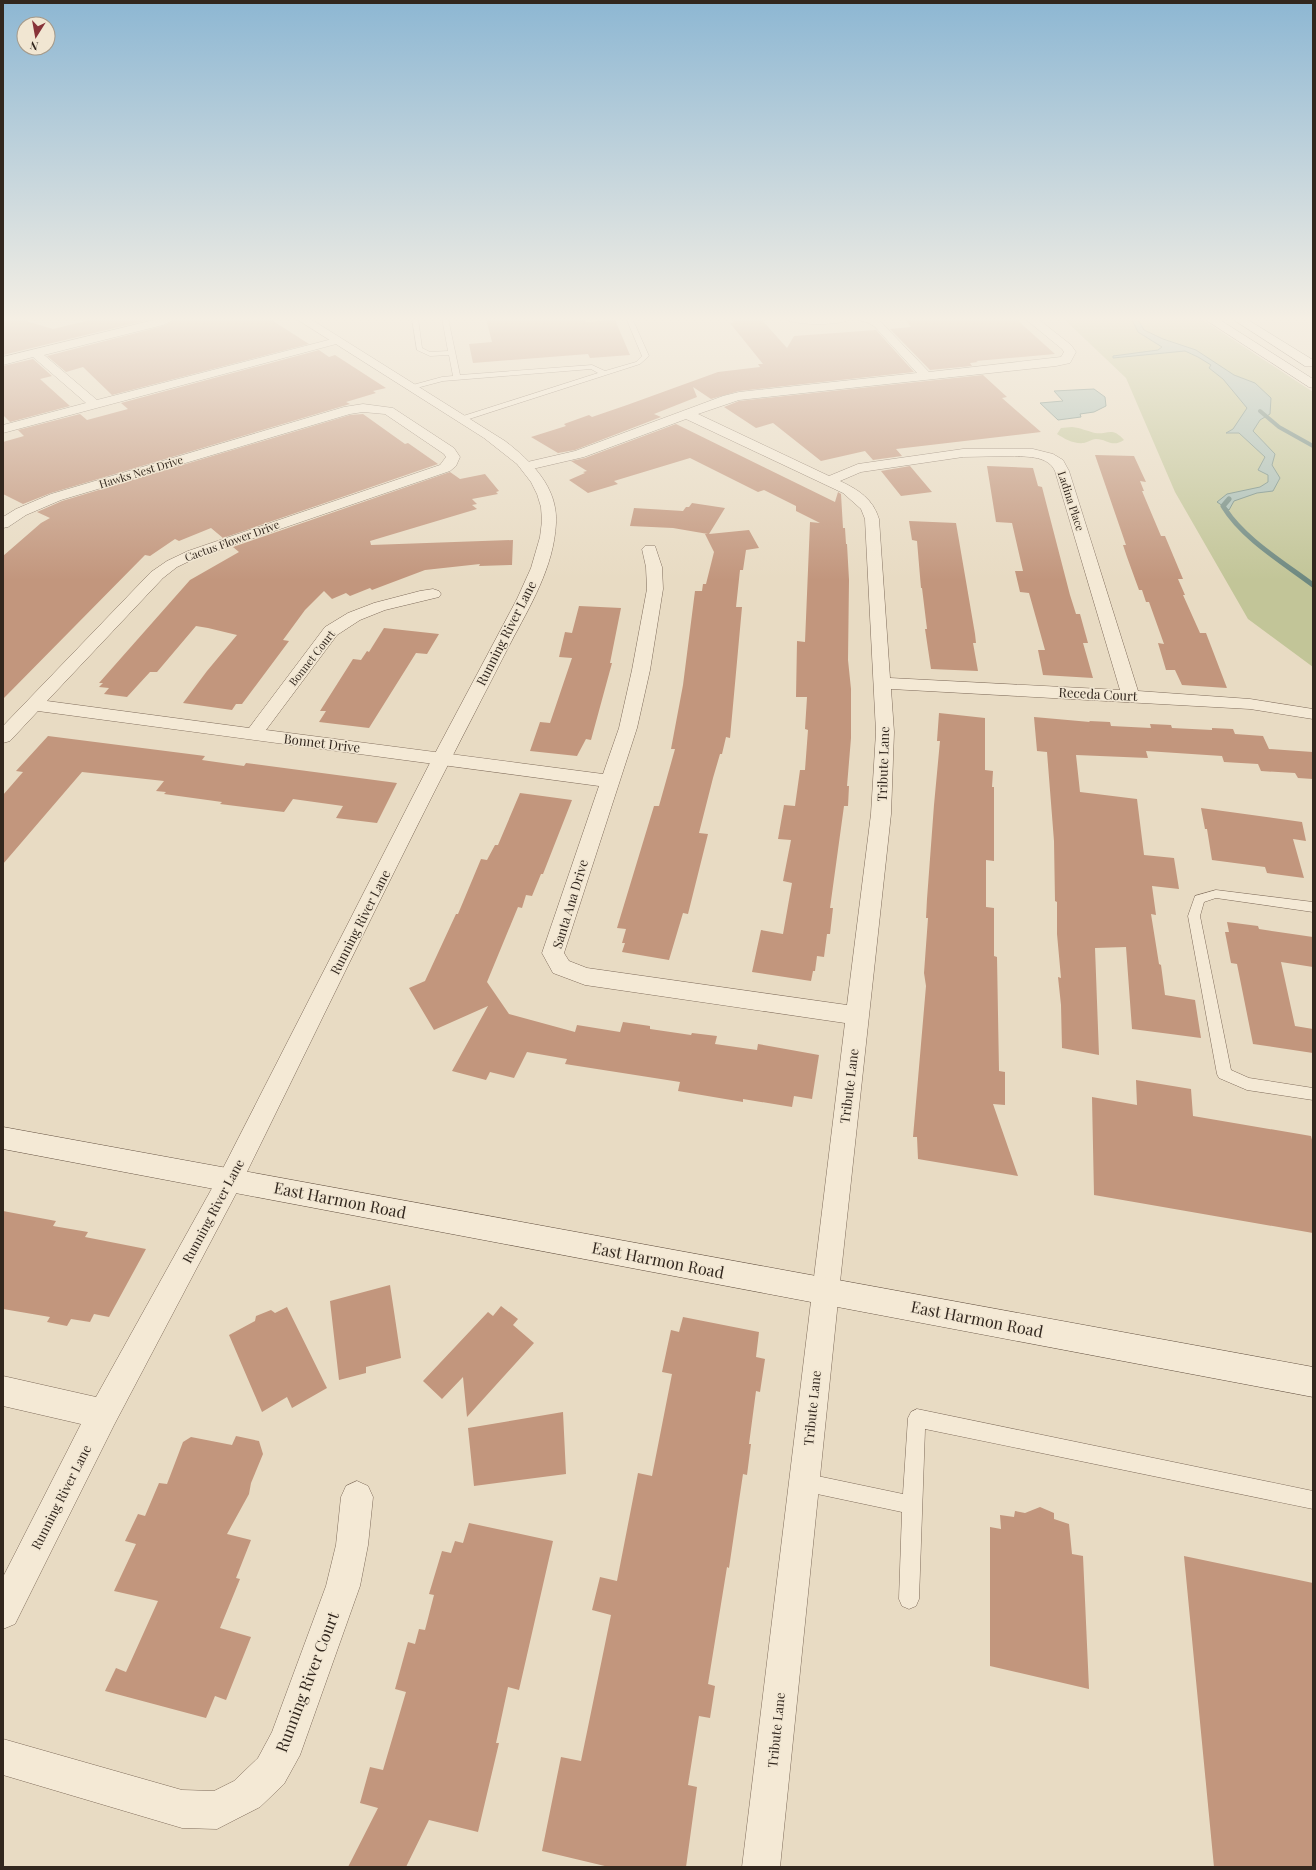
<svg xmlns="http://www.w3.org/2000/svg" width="1316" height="1870" viewBox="0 0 1316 1870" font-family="'Playfair Display',serif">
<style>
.green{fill:#c2c598}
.water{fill:#a5bcb4;stroke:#6d8880}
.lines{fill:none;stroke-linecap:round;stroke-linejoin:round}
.stream-far1{stroke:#6d8880;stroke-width:4}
.stream{stroke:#6d8880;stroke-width:5}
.building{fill:#c2967d}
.service-casing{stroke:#806d5c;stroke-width:1}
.minor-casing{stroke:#806d5c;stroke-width:1}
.tertiary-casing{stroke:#806d5c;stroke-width:1}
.secondary-casing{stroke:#624f3f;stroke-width:1}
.service{fill:#f4e9d5;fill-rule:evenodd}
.minor{fill:#f4e9d5;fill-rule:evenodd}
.tertiary{fill:#f4e9d5;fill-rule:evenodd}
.secondary{fill:#f4e9d5;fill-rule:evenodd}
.labels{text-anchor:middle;stroke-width:3;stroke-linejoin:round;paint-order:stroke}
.far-street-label{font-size:11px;fill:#32271e;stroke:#f1e6d2}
.street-label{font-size:13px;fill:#32271e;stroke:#f1e6d2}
.near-street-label{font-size:16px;fill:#32271e;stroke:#f1e6d2}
</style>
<rect width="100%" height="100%" fill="#e8dbc3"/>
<path class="green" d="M1063 318H1200L1313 392V667L1248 619 1175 492 1126 378Z
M1072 427C1081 428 1087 431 1095 433 1107 435 1112 426 1124 440 1112 448 1107 439 1096 439 1092 439 1088 442 1084 443 1073 444 1065 439 1057 434L1061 428Z"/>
<path class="water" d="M1131 318H1137L1144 330 1163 339 1196 350 1234 375 1255 383 1271 398 1270 414 1260 420 1253 431 1275 454 1272 465 1280 478 1273 491 1257 493 1234 501 1229 510 1217 502 1227 494 1260 487 1268 482V475L1258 470 1265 457 1239 433H1226L1233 429 1247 408 1223 379 1209 368 1211 365 1198 357 1185 351 1113 358V356L1158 350 1162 347 1138 332Z
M1094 389 1105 397 1106 406 1094 412 1080 414 1081 417 1058 420 1040 403 1063 401 1054 391Z"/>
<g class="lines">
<path class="stream-far1" d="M1260 411 1279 427 1313 446"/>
<path class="stream" d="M1229 499 1223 506C1242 538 1284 563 1313 585"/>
</g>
<path class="building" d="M3 318H16L53 329 98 318H156L3 355Z
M178 318H249L273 321 309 344 112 395 83 367 66 372 47 356 163 326Z
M507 318H584L586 322 615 320 630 355 590 358 588 354 473 363 469 344 492 342 486 319Z
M730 318H760L787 348 794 336 876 330 914 372 739 391 711 399 693 387 697 397 654 414 661 417 575 450 558 453 531 437 566 426 564 424 589 415 592 417 627 405 718 372 760 367 758 364H763L730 323 734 322Z
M904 318H1015L1055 354 976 361 978 362 970 363 972 366 930 370 890 329 911 327Z
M319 350 329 357 335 355 386 388 373 391 376 393 346 402 350 404 51 493 23 504 3 494V442L24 436 18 430 80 414 87 420 128 409 121 403Z
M33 359 52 376 40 379 70 406 10 422 3 415V366Z
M983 375 1007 397 1002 398 1041 432 896 449 902 456 873 460 865 451 821 461 773 423 756 428 724 407 739 401Z
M363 414 405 444 408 443 438 464 223 538 211 528 179 541 175 539 150 556 145 555 3 699V556L41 523 50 518 37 512 62 501 350 415Z
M676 424 835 502 838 492 841 494 843 528H845L846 544H847L849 580 848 660 851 689V738L847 786H849L848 806H844L830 908H833L830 934H827L824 957 817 956 815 971H813L811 981 752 972 761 930 783 934 792 883 783 881 791 840 778 839 784 805 795 806 800 770H805L808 730 805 729 807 697H796L797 641 805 642 810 522 820 523 796 511V506L764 490 758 492 690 458 614 481 618 484 588 493 569 480 585 473 583 472 587 471 571 461 585 458Z
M1095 455 1134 456 1146 482 1140 481 1144 491H1142L1161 536H1165L1183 579H1178L1185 595H1183L1200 633H1206L1227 688 1182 685 1175 670H1166L1158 643 1164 644 1149 602H1146L1142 590H1139L1127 557 1123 545H1126Z
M910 466 932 492 901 496 881 471Z
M987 466 1033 468 1038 486 1042 487 1070 595 1076 614H1080L1088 643H1083L1093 678 1043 675 1038 650H1045L1029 593 1020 592 1015 571H1023L1012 523 996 522Z
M450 472 460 479 485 474 499 491 496 492 498 494 472 499 477 504 472 505 477 509 370 541 371 545 513 540 512 565 479 566 480 564 425 570 372 590 370 588 350 596 346 593 332 599 324 591 305 610 283 640 289 641 242 704H236L232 710 183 703 207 671 237 635 208 628 196 626 157 672H150L127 697 104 694 109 688 99 687 103 683H99L190 580 239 552 233 547Z
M692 503 725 508 709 534 749 530 759 548 746 550 743 570H740L736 607H742L730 738 726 737 722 754H720L713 778 699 833 708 834 688 914 683 913 669 960 622 952 625 943H622L626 929 617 928 654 806H659L675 749H671L683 685 695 591H702L703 584H706L714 552 705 534H708L673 528 630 526 634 508 683 511 686 507H689Z
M909 521 956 523 975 634 976 643H973L978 671 931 669 925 629H927L922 588H921L917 541 912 540Z
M579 606 621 608 610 663H612L591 740 586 739 577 756 530 751 540 722 550 723 572 658 559 657 565 632 572 633Z
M384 628 439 634 427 654 416 653 369 728 319 722 326 711H320L353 659 361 660 367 651 369 652Z
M939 713 985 718V770L993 771 992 787H994V861L986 860V907L994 908V956L997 957 999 1071 1005 1072V1105L993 1104 1018 1176 918 1159 917 1137H913L926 986 924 973 928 918H926L927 899 934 805 940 741H937Z
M1034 717 1090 722 1089 721 1110 722 1111 726 1151 728 1150 724 1171 725 1172 728 1212 730V728L1233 729 1235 734 1263 736 1269 749 1313 752V779L1298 778 1295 773 1261 771 1258 764 1224 762 1222 756 1146 751 1148 758 1076 755 1080 792 1137 799 1144 855 1174 858 1179 889 1152 886 1156 915 1151 914 1159 964 1161 965 1165 995 1195 1000 1201 1038 1132 1029 1126 947 1095 948 1099 1055 1062 1048 1061 1005 1058 977 1061 978 1057 934V902L1055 901 1054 841 1047 752 1037 751Z
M48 736 205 756 202 760 244 766 246 763 397 783 377 823 336 818 343 806 293 799 284 812 220 804 222 802 164 794 166 792 156 791 164 781 82 772 3 864V795L23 772 16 771Z
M520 793 572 800 543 874H541L532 896 526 895 522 908 518 907 487 982 509 1014 575 1032 577 1025 620 1032 623 1022 650 1026V1029L691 1035 692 1033 717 1036 715 1044 757 1050 758 1044 819 1055 812 1099 794 1096 792 1107 743 1099V1102L678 1091 680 1082 565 1064 567 1059 527 1052 514 1078 490 1072 486 1080 452 1071 488 1006 434 1030 409 988 425 981 456 914H458L481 859 487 860 495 845H498Z
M1201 808 1302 822 1306 841 1293 839 1304 878 1267 873 1265 867 1212 860 1207 829H1205Z
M1227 922 1258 926 1259 929 1313 937V967L1281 962 1295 1026 1313 1029V1053L1253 1044 1237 964 1231 963 1225 932H1229Z
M1136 1080 1191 1089 1193 1116 1311 1136 1313 1144V1233L1094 1195 1092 1097 1137 1105Z
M3 1211 56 1221 53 1226 88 1232 85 1237 146 1249 109 1317 94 1314 90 1322 71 1319 67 1326 47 1322 50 1317 3 1309Z
M390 1285 401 1358 366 1367V1373L339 1380 330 1301Z
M501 1306 518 1319 513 1325 534 1343 467 1417 463 1377 442 1399 423 1381 488 1312 493 1316Z
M287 1307 327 1388 292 1408 287 1397 262 1412 229 1335 255 1321 256 1316 271 1310 275 1313Z
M683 1317 759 1332 756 1357 765 1359 760 1392 756 1391 749 1444H751L747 1475 743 1474 729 1568 727 1567 708 1684 715 1686 710 1718 699 1716 688 1785 697 1787 686 1867H609L542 1851 561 1757 581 1761 611 1615 592 1610 600 1577 617 1581 638 1473 652 1476 672 1374 662 1372 671 1330 679 1332Z
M563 1412 566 1474 474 1486 468 1428Z
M236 1436 259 1441 263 1454 251 1483 249 1494 227 1534 251 1540 236 1578 240 1579 220 1628 251 1637 226 1700 215 1696 206 1718 105 1691 116 1668 126 1672 158 1601 114 1591 136 1544 125 1541 138 1514 145 1516 159 1483 167 1484 183 1442 191 1437 232 1445Z
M1040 1507 1054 1513V1519L1069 1524 1072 1554 1083 1556 1089 1689 990 1666V1527L1001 1529 1000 1515 1014 1517 1015 1511 1025 1513Z
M469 1523 553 1541 519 1690 508 1687 496 1743H499L478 1832 429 1820 406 1867H348L378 1808 360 1803 370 1767 383 1770 406 1692 395 1689 408 1642 415 1644 419 1629 425 1630 434 1595 429 1594 442 1551 451 1553 455 1541 463 1543Z
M1184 1556 1313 1583V1867H1214Z"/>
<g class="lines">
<defs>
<path id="service" d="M412 318H418L422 348 430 352 448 351 442 318H448L460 375 592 365 605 371 636 362 642 356 626 318H632L649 356 640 364 463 421 459 419 460 417 598 373 591 369 443 381 409 390V386L442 377 453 376 449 355 430 356 417 350Z
M1216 890 1313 902V912L1216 898 1204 902 1200 916 1231 1070 1249 1078 1313 1088V1100L1247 1090 1219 1078 1217 1074 1188 916 1195 896Z
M917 1409 1313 1491V1509L925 1429 919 1599 916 1606 909 1609 902 1606 899 1599 902 1512 803 1491 796 1489 794 1482 796 1475 803 1473 903 1494 908 1418 911 1412Z"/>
<path id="minor" d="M162 318H177L163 325 44 355 97 400 336 338 342 341 340 343 3 433V425L86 403 33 357 3 365V357Z
M784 318H852C845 326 791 326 784 318Z
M857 318H877L929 372 1061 357 1064 352 1062 349 1024 318H1037L1071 345 1076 352 1070 363 1056 366 739 400 698 414 829 476 858 464 963 449H1033L1053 454 1063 460 1069 471 1138 691 1250 699 1313 709V719L1250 709 891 689 894 732 891 814 839 1291 780 1867H742L845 1023 585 985 553 973 542 953 599 786 38 711 10 741 3 743V726L151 572 167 561 188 551 440 465 446 457 444 454 385 414 363 412 350 414 61 500 26 515 8 527 3 528V517L16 509 51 494 344 407 363 404 393 408 454 448 460 457 456 466 450 471 198 557 177 567 163 578 47 701 249 728 325 627 348 613 374 603 420 591 433 589 439 591 441 594 439 597 385 610 360 620 337 635 266 730 603 774 619 728 632 670 647 589 646 567 642 549 645 546H655L662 567 663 589 650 670 637 728 564 953 569 961 587 968 847 1005 871 814 876 732 865 519 861 509 843 493 686 419 584 457 528 470 523 469 521 466 523 463 575 451 723 396 739 392 917 373 875 327 869 323 859 320ZM1015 456C1029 457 1048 456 1055 471L1120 690 890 678 879 519C873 499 859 490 840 481L861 472 963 457Z
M230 1168 239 1172 243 1180 239 1188 114 1425 15 1624 3 1629V1577L81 1424 3 1406V1376L96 1397 221 1172Z
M357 1481 368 1486 373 1497 368 1545 360 1586 300 1755 284 1784 260 1807 217 1829 182 1828 3 1775V1739L182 1790 214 1791 234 1781 258 1758 272 1732 326 1586 336 1545 341 1497 346 1486Z"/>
<path id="tertiary" d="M295 318H309L505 441C531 461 558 487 556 523 554 567 530 606 510 644 491 682 471 719 452 757 379 900 310 1044 239 1188L230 1192 221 1188 217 1180 432 759 517 599 531 568 540 537 542 521 541 507 537 494 531 482 517 464 484 438Z"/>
<path id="secondary" d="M1203 318H1217L1313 379V388L1309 387Z
M1231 318H1245L1313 360V366H1305Z
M3 1127 1313 1367V1397L3 1149Z"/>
</defs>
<use href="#service" class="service-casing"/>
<use href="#minor" class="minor-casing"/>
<use href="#tertiary" class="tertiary-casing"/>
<use href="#secondary" class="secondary-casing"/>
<use href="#service" class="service"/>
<use href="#minor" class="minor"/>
<use href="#tertiary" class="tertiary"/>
<use href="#secondary" class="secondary"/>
</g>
<linearGradient id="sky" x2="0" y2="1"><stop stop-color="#8db7d3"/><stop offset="0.55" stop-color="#f5efe4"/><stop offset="1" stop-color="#f5efe4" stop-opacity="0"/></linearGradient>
<rect width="1316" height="580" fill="url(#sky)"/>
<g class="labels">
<g class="far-street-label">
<text transform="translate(141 472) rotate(-17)" y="4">Hawks Nest Drive</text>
<text transform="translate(1071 501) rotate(72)" y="4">Ladina Place</text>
<text transform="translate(232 541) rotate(-20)" y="4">Cactus Flower Drive</text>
<text transform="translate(312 658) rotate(-52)" y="4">Bonnet Court</text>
</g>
<g class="street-label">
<text transform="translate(506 633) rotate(-63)" y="5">Running River Lane</text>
<text transform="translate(1098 694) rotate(3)" y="5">Receda Court</text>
<text transform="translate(322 743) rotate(7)" y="5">Bonnet Drive</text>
<text transform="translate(883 764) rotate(-88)" y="5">Tribute Lane</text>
<text transform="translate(570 904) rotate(-73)" y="5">Santa Ana Drive</text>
<text transform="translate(360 922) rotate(-63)" y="5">Running River Lane</text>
<text transform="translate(849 1086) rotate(-83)" y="5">Tribute Lane</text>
<text transform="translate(213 1211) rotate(-62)" y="5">Running River Lane</text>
<text transform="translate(812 1408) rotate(-84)" y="5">Tribute Lane</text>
<text transform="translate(61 1497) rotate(-63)" y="5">Running River Lane</text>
<text transform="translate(776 1730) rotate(-84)" y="5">Tribute Lane</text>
</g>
<g class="near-street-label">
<text transform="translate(340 1200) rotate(11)" y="6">East Harmon Road</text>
<text transform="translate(658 1260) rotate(11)" y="6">East Harmon Road</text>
<text transform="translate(977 1319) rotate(11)" y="6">East Harmon Road</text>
<text transform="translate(307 1682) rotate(-69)" y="6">Running River Court</text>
</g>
</g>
<rect width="1316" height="1870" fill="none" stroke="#32271e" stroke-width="8"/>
<g transform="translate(36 36) rotate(191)"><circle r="19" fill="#f1e6d2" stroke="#a59a8a"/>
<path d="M0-3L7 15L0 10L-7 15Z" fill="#883339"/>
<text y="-6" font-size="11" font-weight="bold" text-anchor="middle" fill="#32271e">N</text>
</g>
</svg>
